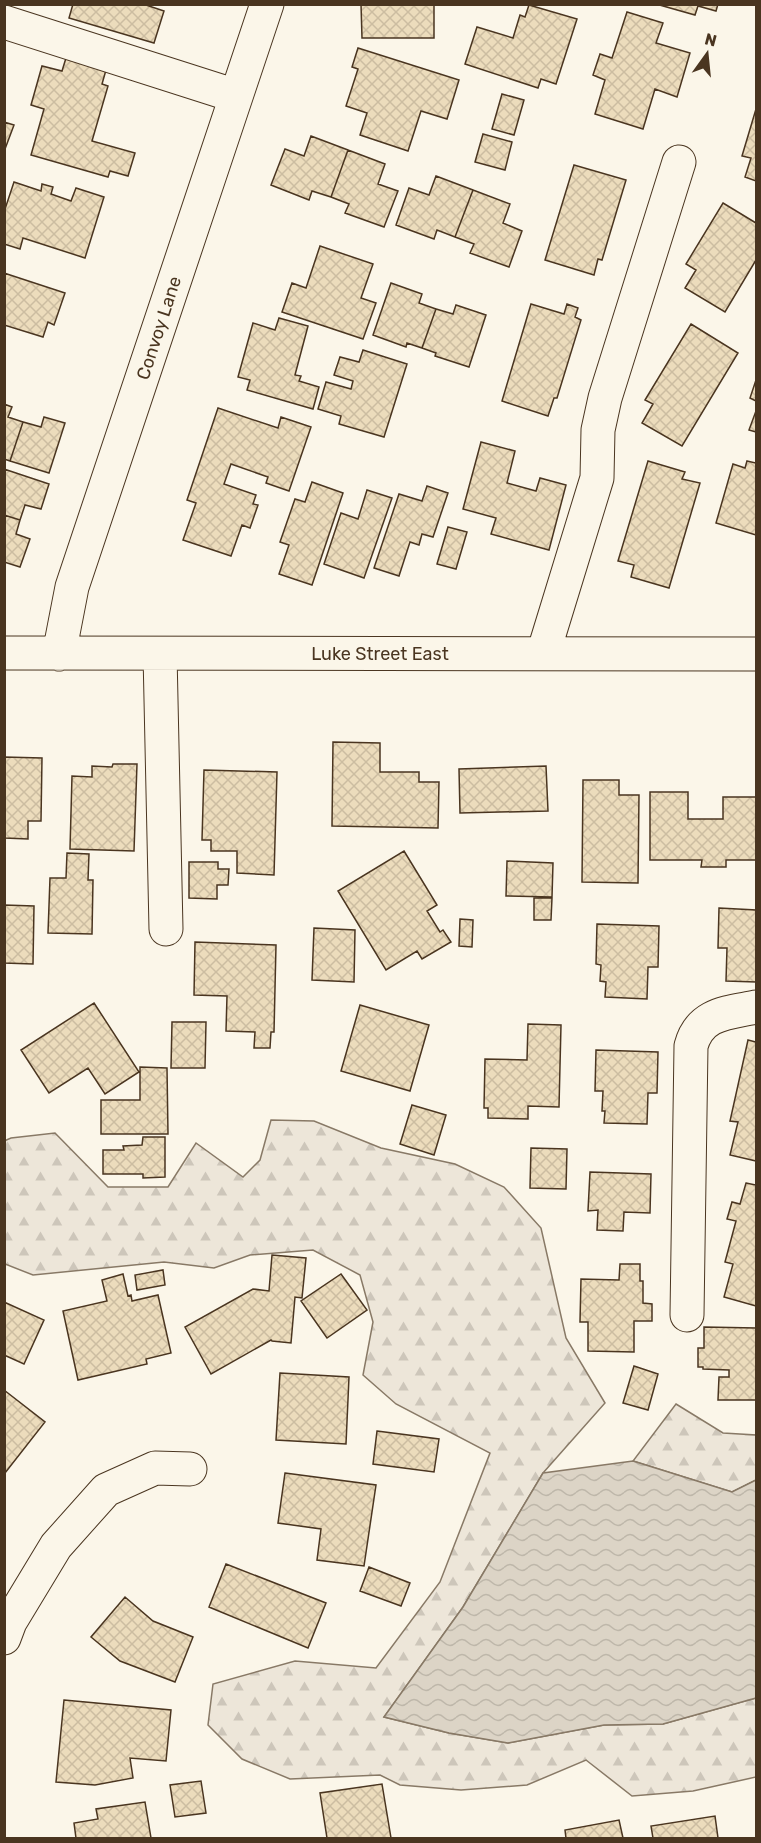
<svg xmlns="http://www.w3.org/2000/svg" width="761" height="1843" viewBox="0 0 761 1843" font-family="Rubik,sans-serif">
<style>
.forest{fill:url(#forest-firs);stroke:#887966;stroke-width:1.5}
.water{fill:url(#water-waves);stroke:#887966;stroke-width:1.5}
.building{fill:url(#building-cross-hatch);stroke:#4a3520;stroke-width:1.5}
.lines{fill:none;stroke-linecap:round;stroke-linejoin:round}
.minor-casing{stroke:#4a3520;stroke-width:35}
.minor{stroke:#fbf6e9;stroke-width:33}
.labels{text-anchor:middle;stroke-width:4.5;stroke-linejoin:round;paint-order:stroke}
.street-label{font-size:18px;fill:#4a3520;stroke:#fbf6e9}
</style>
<defs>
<pattern id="forest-firs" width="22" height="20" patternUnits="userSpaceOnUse" patternTransform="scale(1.5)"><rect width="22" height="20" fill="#ede6d9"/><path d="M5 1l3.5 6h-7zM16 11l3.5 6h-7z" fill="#cdc6ba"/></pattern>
<pattern id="water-waves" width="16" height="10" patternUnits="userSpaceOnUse" patternTransform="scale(1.5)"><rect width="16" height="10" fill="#dcd4c6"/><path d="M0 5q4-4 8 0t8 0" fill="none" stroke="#beb7aa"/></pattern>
<pattern id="building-cross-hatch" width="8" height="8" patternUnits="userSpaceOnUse" patternTransform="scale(1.5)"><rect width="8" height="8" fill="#ecdcbc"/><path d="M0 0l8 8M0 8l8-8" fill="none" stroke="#ccbda1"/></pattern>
</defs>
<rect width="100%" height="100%" fill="#fbf6e9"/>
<path class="forest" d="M271 1120 314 1121 381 1148 455 1164 504 1187 541 1228 566 1338 605 1403 543 1473 463 1607 384 1717 449 1733 508 1743 604 1725 663 1724 756 1698V1777L693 1791 632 1796 586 1760 527 1785 461 1790 400 1785 380 1775 290 1779 242 1759 208 1725 213 1684 295 1661 376 1668 440 1582 490 1453 396 1404 363 1375 373 1322 360 1275 313 1250 250 1255 214 1268 164 1262 33 1275 5 1264 4 1141 11 1138 55 1133 108 1187H168L196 1143 243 1177 260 1160Z
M676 1404 723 1433 756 1435V1480L732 1492 633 1461Z"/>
<path class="water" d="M633 1461 732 1492 756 1480V1698L663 1724 604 1725 508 1743 449 1733 384 1717 463 1607 543 1473Z"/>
<path class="building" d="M73 4H143L164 11 154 43 69 18Z
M361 4H434V38H362Z
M656 4H718L716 11 698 6 695 15Z
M529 5 577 19 556 84 541 79 538 88 465 64 477 27 513 38 520 15 525 17Z
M627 12 663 23 656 43 690 53 677 97 655 89 643 129 595 114 605 80 593 75 600 54 612 58Z
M358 48 459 80 447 119 421 111 408 151 360 135 367 113 346 106 358 69 352 67Z
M66 58 106 70 102 84 108 86 92 141 135 153 128 176 110 171 108 177 31 155 44 109 31 105 42 66 62 71Z
M502 94 524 100 514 135 492 129Z
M756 109V181L745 177 751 158 742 156Z
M4 122 14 125 5 149H4Z
M483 134 512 142 505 170 475 162Z
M311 136 348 150 331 197 312 191 309 200 271 185 285 149 304 156Z
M348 150 385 164 378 184 398 191 384 227 345 213 349 204 331 197Z
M574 165 626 180 602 260 598 259 594 275 545 260Z
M436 176 473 190 455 237 437 230 434 239 396 225 409 188 429 195Z
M14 182 41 191 42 184 53 187 51 194 71 201 76 188 104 197 85 258 23 238 20 249 4 244V212Z
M473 190 510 204 503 223 522 231 509 267 470 253 474 244 455 237Z
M723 203 756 223V260L725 312 685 288 696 270 686 264Z
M320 246 373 264 361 298 376 303 363 339 282 312 292 283 306 288Z
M4 273 65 293 54 325 48 322 43 337 4 325Z
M391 283 422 294 419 303 436 309 422 348 407 343 406 347 373 335Z
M531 304 564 314 567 304 578 308 575 317 581 320 557 398H554L548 416 502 401Z
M456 305 486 315 469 367 435 356 436 353 422 348 436 309 453 314Z
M279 318 308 326 295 375 301 376 299 381 319 387 313 409 247 390 250 380 238 377 253 323 275 330Z
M691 324 738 353 682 446 642 423 653 404 645 400Z
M363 350 407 364 384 437 339 424 341 416 318 409 326 382 351 389 353 381 334 375 340 357 359 362Z
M756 380V401L750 398Z
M4 404 12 407 8 417 23 422 10 461 4 459Z
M218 408 278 428 281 417 311 427 289 491 266 483 268 477 231 464 224 484 256 495 253 504 258 505 250 528 242 525 231 556 183 540 196 503 187 500Z
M756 411V432L749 430Z
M44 417 65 423 49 473 10 461 23 422 41 427Z
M481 442 515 451 507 483 536 491 540 478 566 485 549 550 491 534 496 518 463 509Z
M648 461 685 472 682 479 700 483 669 588 631 577 634 565 618 561Z
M747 461 756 463V535L716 523 733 464 745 468Z
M4 469 49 484 41 509 25 505 20 520 4 515Z
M312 482 343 493 312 585 279 574 289 545 280 542 295 499 305 502Z
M427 486 448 493 433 537 422 534 419 545 410 542 399 576 374 568 399 494 422 501Z
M367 490 392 498 364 578 324 564 341 513 358 519Z
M4 515 20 520 16 534 30 539 20 567 4 562Z
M448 527 467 532 456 569 437 564Z
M333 742 380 743V772H419V782H439L438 828 332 826Z
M4 757 42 758 41 821H28V839L5 838Z
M113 764H137L134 851 70 849 72 776 92 777V766L112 767Z
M546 766 548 811 460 813 459 769Z
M204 770 277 772 274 875 237 873V851H211V840H202Z
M583 780H619V795H639L638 883 582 882Z
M650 792H688V819H723V797H756V860H726V867H701L702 860H650Z
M404 851 437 905 427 911 440 932 443 930 451 942 422 959 417 951 386 970 338 891Z
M67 853 89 854 88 880H93L92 934 48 933 50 878H66Z
M507 861 553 863 552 897 506 896Z
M189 862H218V869H229L228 885H217V899L189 898Z
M534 898H552L551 920H534Z
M4 905 34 906 33 964 4 963Z
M719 908 756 910V982L726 981 727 948H718Z
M460 919 473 920 472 947 459 946Z
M597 924 659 926 658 967H648L647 999 605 997 606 982 600 981 601 965 596 964Z
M314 928 355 930 354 982 312 980Z
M195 942 276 945 274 1032H271L270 1048H254L255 1032 226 1031 227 996 194 995Z
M94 1003 139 1072 105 1094 88 1068 49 1093 21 1050Z
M360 1005 429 1025 410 1091 341 1071Z
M172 1022H206L205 1068H171Z
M528 1024 561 1025 559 1107 528 1106V1119L488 1118V1108H484L485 1059 527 1060Z
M748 1040 756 1042V1161L730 1155 738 1122 730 1121Z
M596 1050 658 1052 657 1093H648L647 1124 604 1123 605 1111H602L603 1091H595Z
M140 1067 167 1068 168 1134H101V1100H140Z
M412 1105 446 1115 434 1155 400 1144Z
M143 1137H165V1177L143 1178V1174H103V1150H124L123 1146 142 1145Z
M531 1148 567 1149 566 1189 530 1188Z
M590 1172 651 1174 650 1213 624 1212 623 1231 597 1230 598 1210 588 1211Z
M746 1183 756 1185V1306L724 1297 733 1264 725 1262 736 1221 727 1219 732 1202 740 1204Z
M272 1255 306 1258 302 1298 295 1297 291 1343 272 1341 271 1340 211 1374 185 1327 253 1289 269 1291Z
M620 1264H640V1281H643V1303L652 1304V1321H634V1352L588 1351V1322H580L581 1279 619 1280Z
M163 1270 165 1285 137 1290 135 1275Z
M123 1274 128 1296 131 1295 132 1301 158 1295 171 1353 146 1359 147 1364 78 1380 63 1311 107 1301 102 1280Z
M341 1274 367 1310 327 1338 301 1301Z
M4 1302 44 1320 24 1364 4 1355Z
M704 1327 756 1328V1400H718L719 1377H729V1370L703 1369V1367H698V1348H704Z
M634 1366 658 1374 648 1410 623 1403Z
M280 1373 349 1377 346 1444 276 1440Z
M4 1390 45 1422 5 1473H4Z
M377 1431 439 1439 434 1472 373 1464Z
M285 1473 376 1485 364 1566 317 1560 321 1529 278 1523Z
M226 1564 326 1603 308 1648 209 1607Z
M369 1567 410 1583 401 1606 360 1591Z
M125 1597 153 1621 193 1637 175 1682 120 1661 91 1637Z
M64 1700 171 1710 166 1761 130 1758 133 1778 95 1785 56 1782Z
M201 1781 206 1813 175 1817 170 1785Z
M382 1784 391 1838H327L320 1793Z
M145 1802 151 1838H76L74 1823 98 1819 96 1809Z
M715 1816 718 1838H653L651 1826Z
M619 1820 623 1838H566L565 1830Z"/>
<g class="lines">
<defs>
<path id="minor" d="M4 22 236 96
M4 653 756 654
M59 654 72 587 267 4
M160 654 166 929
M543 654 597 478 598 430 605 398 679 162
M687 1315 691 1046C700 1013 727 1013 756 1007
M4 1638 10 1622 56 1546 106 1490 155 1468 190 1469"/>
</defs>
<use href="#minor" class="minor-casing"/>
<use href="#minor" class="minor"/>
</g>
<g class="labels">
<g class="street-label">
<text transform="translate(159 328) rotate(-72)" y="6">Convoy Lane</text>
<text x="380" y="660">Luke Street East</text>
</g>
</g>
<rect width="761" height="1843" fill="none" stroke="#4a3520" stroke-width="12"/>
<g transform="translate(707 54) rotate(15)" stroke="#fbf6e9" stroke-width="4.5" paint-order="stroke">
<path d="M0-4.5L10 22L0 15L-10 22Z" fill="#4a3520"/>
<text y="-9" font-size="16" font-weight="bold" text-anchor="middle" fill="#4a3520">N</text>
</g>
</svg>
